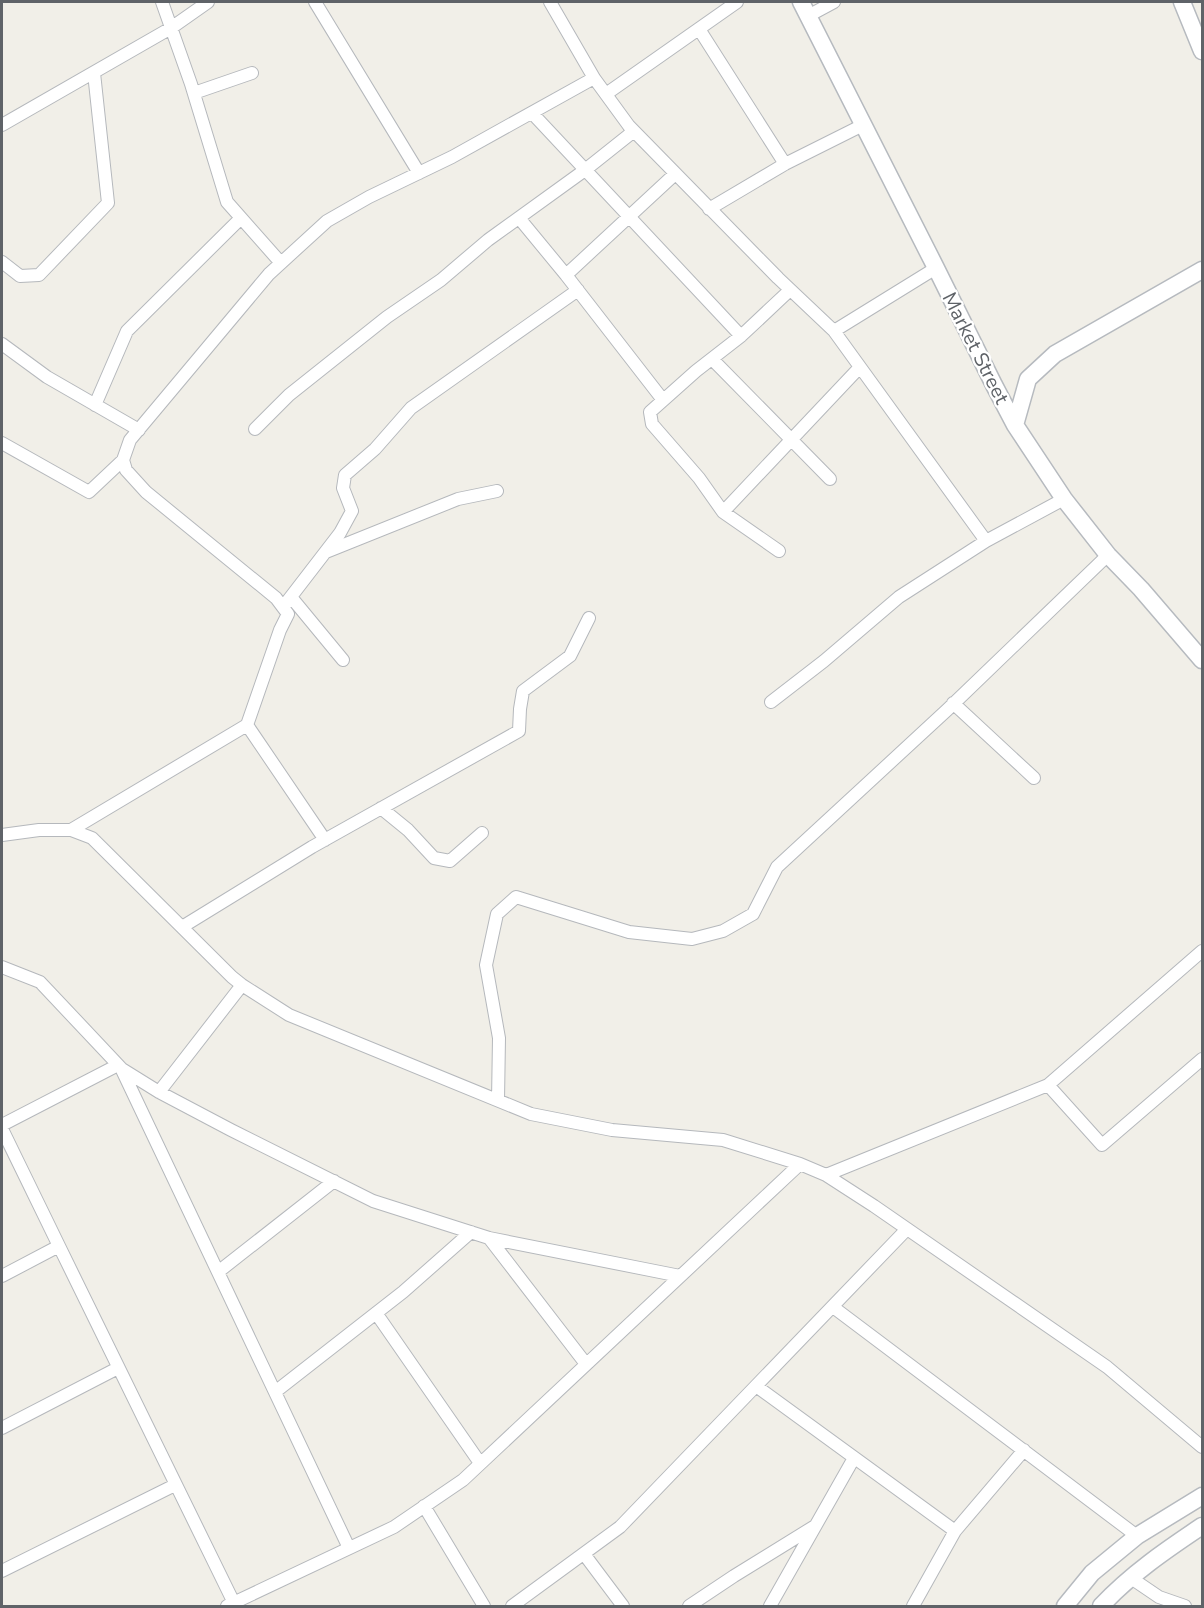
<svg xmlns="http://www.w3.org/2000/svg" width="1204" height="1608" viewBox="0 0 1204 1608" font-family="'Nunito Sans',sans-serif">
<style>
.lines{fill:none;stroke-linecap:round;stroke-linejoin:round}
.street-casing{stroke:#b5b8bc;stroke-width:14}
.secondary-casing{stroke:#b6babf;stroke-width:19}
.street{stroke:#fff;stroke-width:12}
.secondary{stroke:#fff;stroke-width:16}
.labels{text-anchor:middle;stroke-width:4.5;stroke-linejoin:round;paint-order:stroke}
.street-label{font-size:20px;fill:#5f6368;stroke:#fff}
</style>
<rect width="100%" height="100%" fill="#f1efe8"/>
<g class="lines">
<defs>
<path id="street" d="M162 2 191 84 227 202 281 263
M315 2 419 173
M550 2 594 78 629 126 778 278 834 331 986 541 1064 499
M808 16 834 2
M699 29 785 164
M194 93 252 73
M606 94 737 2
M532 113 741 336
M2 125 171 28 208 2
M709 209 785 164 863 125
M519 218 566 275 663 400
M2 262 20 276 39 275 108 203 94 73
M566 275 675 174
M834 331 936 268
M2 344 47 377 139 430
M712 359 830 479
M95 405 127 331 241 218
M255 429 289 395 387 317 441 280 488 240 585 170 634 131
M2 443 89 492 123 460
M723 512 860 367
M779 551 723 512 699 478 652 424 650 412 696 371 741 336 790 290
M326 552 458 499 497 491
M291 597 343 660
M283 607 340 533 352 511 343 488 345 475 375 449 411 408 578 290
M771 702 824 661 899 597 986 541
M953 703 1034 778
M247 725 325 840
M381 808 408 830 434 858 450 861 482 833
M71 830 247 725 280 630 288 614 276 598 146 492 126 470 123 460 130 440 269 274 327 221 369 197 452 157 594 78
M2 835 39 830H71L92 838 232 977 242 985 289 1015 531 1114 612 1130 723 1140 800 1164 826 1175 874 1206 1107 1367 1202 1447
M182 927 312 847 519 731 520 709 523 691 570 656 589 618
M2 967 40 982 122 1069 159 1092 231 1130 373 1201 489 1238 680 1276
M122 1070 349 1548
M1048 1085 1102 1145 1202 1059
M159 1092 242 985
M498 1100 499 1038 486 965 497 914 516 897 629 932 692 939 723 931 753 914 777 867 947 710 1108 555
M2 1125 118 1065
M2 1129 59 1246
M826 1175 1048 1085 1202 951
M489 1238 586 1364
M218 1272 334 1181
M2 1276 59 1246 234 1603
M833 1307 1137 1536
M376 1313 480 1463
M756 1386 955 1531
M275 1392 403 1292 471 1232
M2 1428 118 1368
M424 1506 484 1606
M584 1554 623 1606
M2 1571 175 1485
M1131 1578 1159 1597 1185 1606
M227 1606 394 1527 463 1480 800 1164
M512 1606 620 1527 907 1229
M689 1606 734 1576 815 1526
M770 1606 854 1458
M913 1606 955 1531 1024 1450"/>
<path id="secondary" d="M801 2 936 268 994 385 1015 425 1064 499 1108 555 1141 589 1202 660
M1182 2 1202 51
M1015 425 1028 379 1055 354 1202 270
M1065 1606 1092 1573 1137 1536 1202 1496
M1101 1606C1131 1574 1166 1550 1202 1526"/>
</defs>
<use href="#street" class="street-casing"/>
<use href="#secondary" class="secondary-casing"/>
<use href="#street" class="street"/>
<use href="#secondary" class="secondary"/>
</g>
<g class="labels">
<g class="street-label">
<text transform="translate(976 348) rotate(63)" y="7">Market Street</text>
</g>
</g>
<rect width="1204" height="1608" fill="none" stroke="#5f6368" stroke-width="6"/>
</svg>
